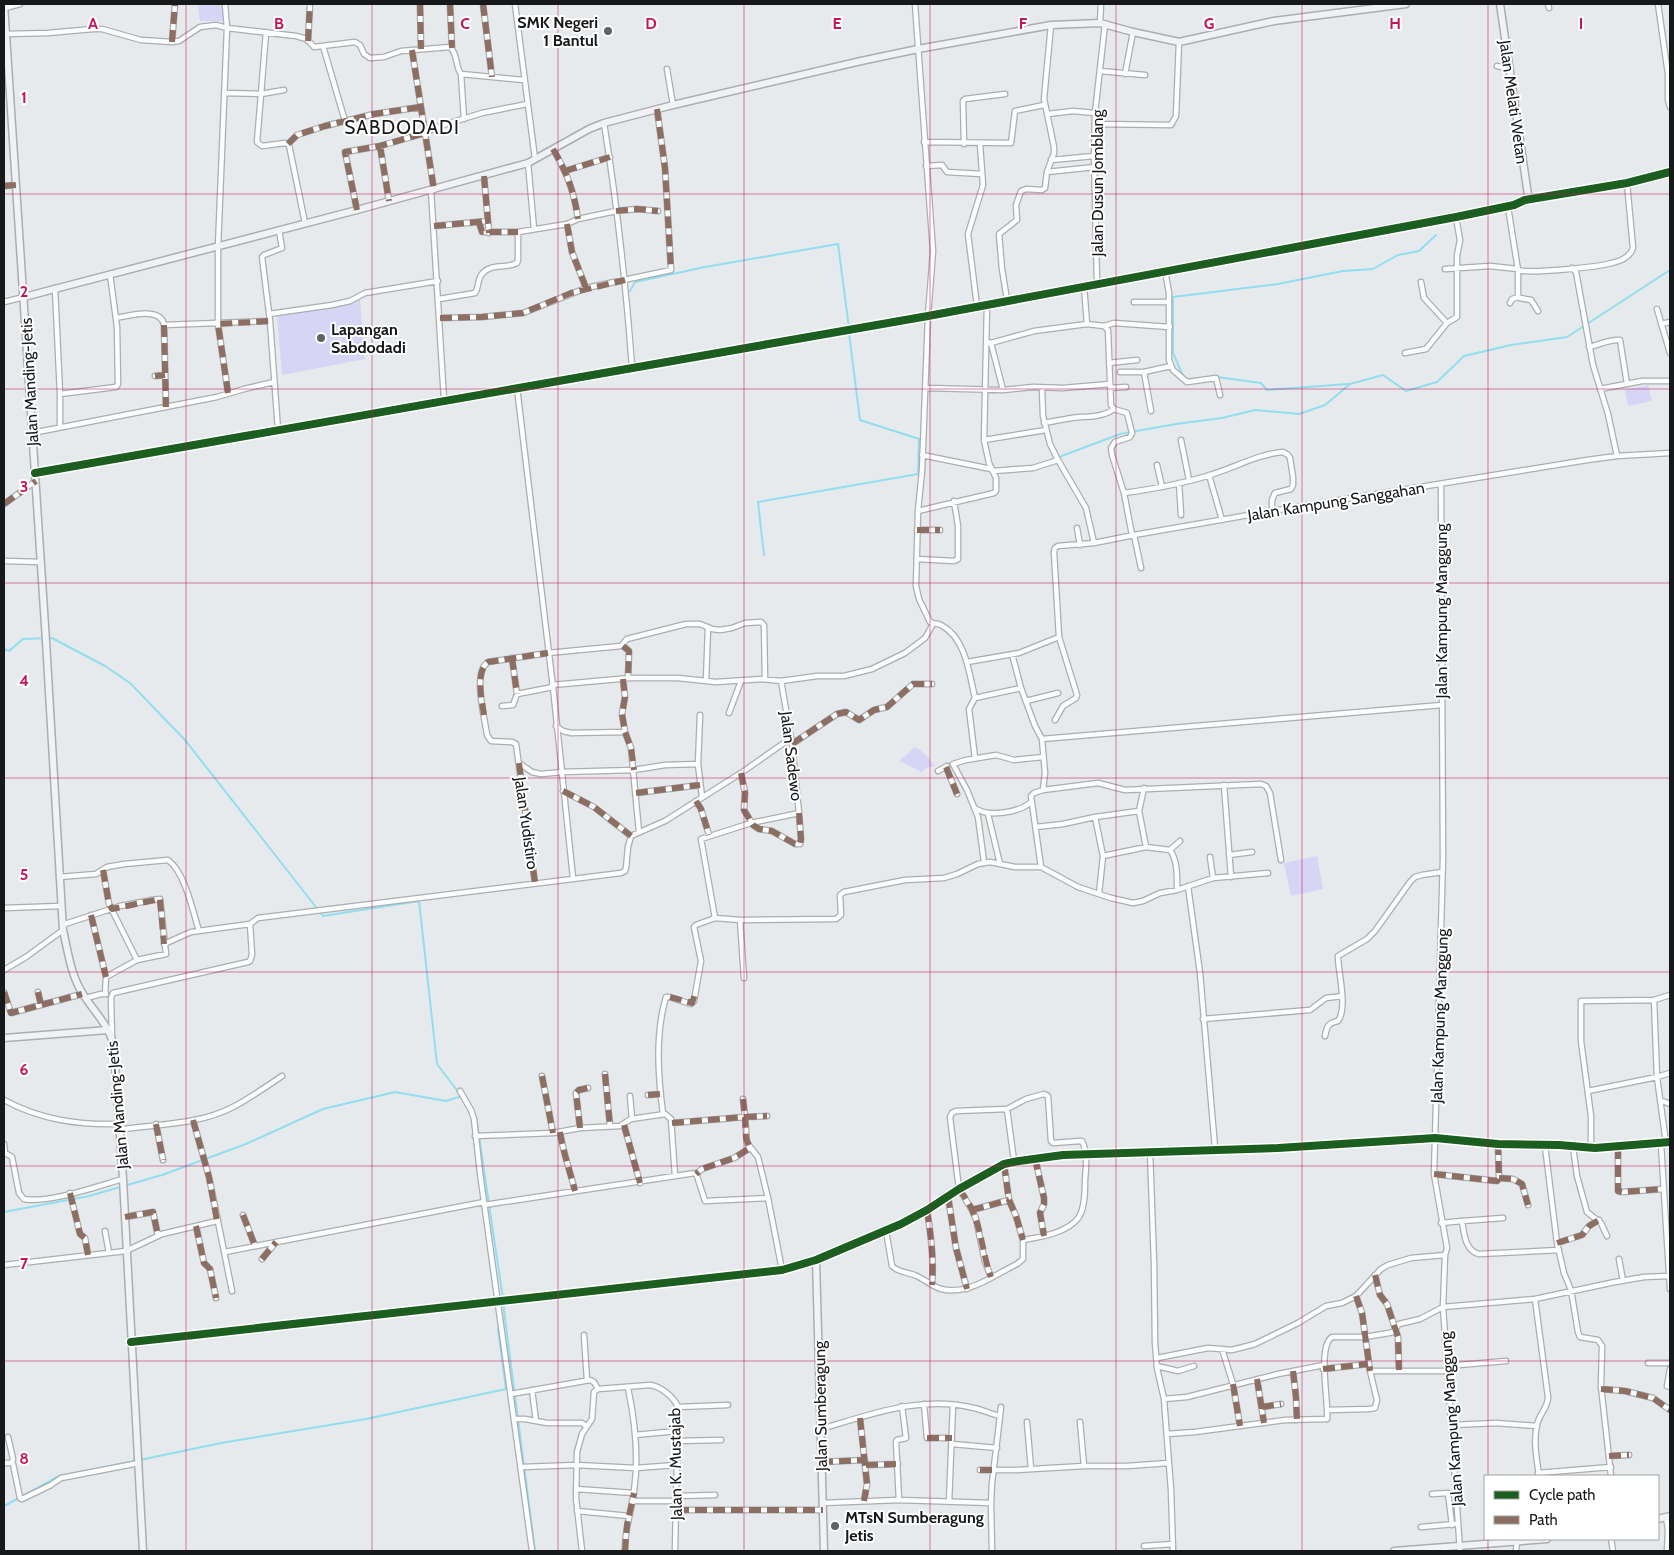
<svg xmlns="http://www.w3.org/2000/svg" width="1674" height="1555" viewBox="0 0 1674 1555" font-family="Cabin,sans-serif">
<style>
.green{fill:#d6d5f6}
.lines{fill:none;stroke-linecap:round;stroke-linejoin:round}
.stream{stroke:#90deee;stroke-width:2}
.street-casing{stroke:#abadaf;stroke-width:7}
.secondary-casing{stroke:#abadaf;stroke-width:9}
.street{stroke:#fbfcfc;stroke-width:4.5}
.secondary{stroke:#f0f2f6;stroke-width:6}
.quiet{stroke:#8d6e63;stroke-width:6;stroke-dasharray:12 6;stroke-linecap:butt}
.cycleway-casing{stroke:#fff;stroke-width:11}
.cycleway{stroke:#1b5e20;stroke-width:8}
.grid{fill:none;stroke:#c2185b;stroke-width:1;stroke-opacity:0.55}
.poi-dot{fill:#606264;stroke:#fff;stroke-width:2}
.labels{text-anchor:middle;stroke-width:4;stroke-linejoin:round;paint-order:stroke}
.poi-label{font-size:16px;font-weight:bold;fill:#17181a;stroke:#fff;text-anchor:start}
.street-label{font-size:16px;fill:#17181a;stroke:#fff}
.quarter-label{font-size:19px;letter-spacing:1px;fill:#17181a;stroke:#fff}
.grid-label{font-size:16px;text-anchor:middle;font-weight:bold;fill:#c2185b;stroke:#fff;stroke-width:4;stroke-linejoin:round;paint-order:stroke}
</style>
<rect width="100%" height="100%" fill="#e7eaed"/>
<path class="green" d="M198 4H223L224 21H200Z
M360 300 365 359 282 375 277 316Z
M1648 385 1652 401 1628 406 1625 390Z
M915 747 924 753 935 766 926 768 922 772 899 761Z
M1317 856 1323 889 1291 896 1284 863Z"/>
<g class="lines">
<path class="stream" d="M630 291 635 282 705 267 838 244 849 328
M1217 377 1261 383 1267 390 1348 384
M1190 380 1183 376 1173 353V297L1278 284 1343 271 1373 269 1398 255 1419 251 1436 235
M1059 457 1120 434 1176 424 1222 418 1255 410 1299 414 1325 405 1350 384 1383 375 1406 391 1437 382 1464 356 1511 345 1567 337 1670 270
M764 555 758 502 918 474 919 439 860 420 849 333
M4 649 9 651 23 639 52 638 105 666 130 683 185 740 323 916 419 901 437 1064 459 1093
M474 1113 476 1116 503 1299
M4 1212 89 1196 162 1175 246 1144 323 1109 395 1092 446 1101 462 1096
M503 1303 535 1551
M140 1460 221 1443 366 1419 506 1389 498 1329
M21 1497 59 1476 135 1461
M4 1506 19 1498"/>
<defs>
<path id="street" d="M225 4 227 28 218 247V324L228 393
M420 4 421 49
M450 4 452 48
M483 4 492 77
M515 4 535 159
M915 4 933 251 928 316 922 471 918 511 916 586 919 599 930 622C934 624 937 623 941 625 966 638 969 673 975 698L1021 688
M1548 4 1549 8
M1658 4 1668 74V100L1670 107
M5 8 20 4
M1100 23 1101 4
M266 32 261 94 284 90
M7 34 48 33 93 29H102L141 40 172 42 179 41 200 27 216 25 227 28 296 36 307 39 314 47 355 42 360 45 364 54 370 58 384 57 401 51 450 47C458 54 455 66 461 74L524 80
M308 41 310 4
M172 42 175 4
M323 46 345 121
M412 50 434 190
M1497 66 1509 69
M667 69 673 105
M1100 71 1145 75
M461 74 464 119
M1125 74 1133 32
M224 93 261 94 257 142 262 146 285 143 289 145 305 223
M1048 114 1073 111 1095 113
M604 123C617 204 626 286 632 367
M1095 124 1171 125 1176 116 1179 42
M924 142 1009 143H1011L1015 111 1044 105
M288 144 297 135 325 126 374 114 421 107
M964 144 963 101 965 99 1005 94
M380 146 389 201
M553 149C567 173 574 191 578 219
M1051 160 1094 156
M528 163 534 229
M926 166 942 165 947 172 982 174
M565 171 610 157
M1047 172 1095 167
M484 176 489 233
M4 186 16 185
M431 190 444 400
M1525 200 1627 183 1670 172
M1508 207 1518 270C1530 274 1598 267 1612 263 1621 261 1630 257 1633 248L1627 183
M357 210 345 152 380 146 425 133 440 126 482 113 527 104
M479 222 482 232H518L567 224 578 219 616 211 637 209 658 211
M567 224 572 252 586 288
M434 226 488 221
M1572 268 1576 272 1593 365 1608 414 1617 456
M1445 269 1490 266 1518 269
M1518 270V296L1520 298 1531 300 1538 311
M1165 271 1169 293V360L1173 370 1187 382 1216 378 1220 395
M1421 282 1424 298 1447 323
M1097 283 1094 156 1095 113 1105 24
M1084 286 1087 324 1104 326 1108 330 1111 405 1114 409 1127 413 1132 433 1130 437 1115 442 1111 448 1112 455 1124 493 1132 535
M55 288 60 394V427
M439 299 475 293C479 288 477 280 482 274 491 263 505 269 517 263L518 260V232
M1007 300 1002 269 999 234 1017 220 1016 205 1021 191 1026 189 1042 190 1045 188 1047 172 1054 153V147L1044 99 1051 25
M4 302 24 297
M1134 302H1169
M1510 303 1512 299 1519 297
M977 306 968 234 983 185 980 144
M1657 309 1670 353
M269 314 332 305 350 301 365 293 438 281
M116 318C129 316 161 306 164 325L166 407
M440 318 482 317 523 313 586 288 671 270 665 168 657 109
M1661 324 1670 322
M164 325 270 321
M1104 326 1114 323 1170 327
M987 342 991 343 1034 331 1087 324
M991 343 1003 390
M1589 347C1599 345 1609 339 1620 340L1627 384
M1405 353 1426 349 1447 323 1457 317V256L1460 240 1456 217
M1109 363 1137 360
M1120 372H1144L1171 366
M1144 372 1151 411
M155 376 165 375
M517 388 553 687 573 878
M927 388 1003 390 1033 387 1063 388 1110 384
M1042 388 1043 416 1050 444 1058 460 1086 508 1094 543
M1110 388 1126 387
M1600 389 1642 381H1670
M60 394 116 387 118 384 117 327 110 274
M1044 423C1056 421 1068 418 1080 417 1091 417 1105 416 1114 409
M278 430 270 321 262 257 264 255 282 248 279 230
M32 433 217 397 244 389 274 382
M984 440 1046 430
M1181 440 1189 480
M922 455 991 469
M1157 465 1162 487
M993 471 1033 468 1058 460
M1209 475 1222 520
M1179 483 1181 515
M1441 484 1443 858 1434 1174 1447 1248 1445 1255 1443 1307 1460 1551
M1124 493C1153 489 1182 484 1210 475 1234 468 1258 454 1283 452L1288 455 1290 458 1293 477V485L1291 489 1275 493 1272 500V511
M4 504 36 481
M918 511 994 493 996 491V478L989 463 984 440 987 305
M1077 528 1080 545
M917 530H940
M1134 535 1141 568
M917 559 954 561 958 559V526L954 501
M4 561 41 562
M623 646 629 651 628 678
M1012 654 1021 688 1035 726 1042 739 1045 773 1043 790 1034 793 1031 796 1041 867
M512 658 517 694
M967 662 1019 653 1059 637
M623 679 625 697 622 714 625 732 631 748 639 832
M706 681 708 627
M552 685 630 678H678L716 682 762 679 781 681 817 676H844L872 669 905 653 925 638 933 624
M975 698 969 709 975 758
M1026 701 1058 693
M502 706 513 705 517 694 553 687
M729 713 741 681
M700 715 698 764 702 797
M1055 720 1063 706 1076 698 1077 695 1059 637 1054 552 1055 548 1058 546 1094 543 1134 535 1272 511 1587 460 1617 456 1670 453
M556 726 563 731 571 733 625 732
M1042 739 1442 705
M792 744 837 714 846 712 859 720 874 710 887 707 913 684H932
M519 763 532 772 541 774 562 772 634 770 665 765 698 764
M946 767 957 794
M938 771 947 766
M741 773 745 793 744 810 753 825 759 829 772 831 795 844H800L801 839 799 813
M1224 785 1231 877
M1043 790 1098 783 1125 790 1261 784 1266 786 1270 793 1281 860
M563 791 594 807 631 836
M636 793 700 785
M696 801 701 809 709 835
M975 808C988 818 1020 812 1031 802
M1139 811 1146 847
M988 814 1000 864
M1095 817 1139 811 1144 788
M1036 827 1063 824 1095 817 1103 856 1099 894
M1170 850 1180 841
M1229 855 1252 852
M1103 856 1146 847 1170 850C1178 861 1177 877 1177 890
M984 862 978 817 967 790 953 764 966 760 996 755 1014 760 1043 757
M103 870 109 904 137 960
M59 877 96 874 107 867 124 864 168 860C185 872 193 912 199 931
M1213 878 1268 873
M535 883 516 744 512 742 491 741 487 735C485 719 472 672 488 662L548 653 621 646 627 639 686 624H700L712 629 720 630 732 628 745 623 761 622 764 625 765 679
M1188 886 1200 973 1215 1148
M4 908 61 906
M91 915 106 977
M715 918 701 839 751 823 799 813 792 744 781 681
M740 920 744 978
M62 925 120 906 147 901
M164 944 191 932 250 924
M4 970 26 957 63 930
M4 992 11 1013 82 994
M38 992 41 1005
M105 994 106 977 137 960 166 954 160 899 151 900
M86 998 101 994H106
M1654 1000 1657 1077 1666 1143
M1203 1019 1310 1010 1326 998 1342 996
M1325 1036C1327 1026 1328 1023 1338 1021 1348 1007 1338 973 1338 956L1367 939 1375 931 1410 882 1415 877 1422 875 1442 872
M112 1037 111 998 113 993 248 962 250 961 252 955 250 924 258 918 621 873 625 871 626 868 628 847 631 836 665 821 741 773 791 738
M605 1074 610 1126
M542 1076 553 1133
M460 1091 471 1110 474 1119 480 1173 532 1551
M1588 1091 1657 1077 1670 1073
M648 1095 660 1094
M630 1096 632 1119
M743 1099 745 1117 767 1116
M4 1100C41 1120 78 1125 119 1124
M1660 1100 1670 1104
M1007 1109 1014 1161
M663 1114C658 1076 655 1034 666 997H669L691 1004 694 1001 701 961 694 927 696 925 715 918 740 920 836 919 841 915 840 895 844 892 905 880 944 878 957 874 978 864 990 862 1015 867H1041L1078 887 1111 898 1133 903 1143 901 1160 893 1177 890 1213 878 1210 857
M193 1120 209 1177 232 1291
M672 1123 745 1117 747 1143 758 1157 768 1198
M156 1124 163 1160
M624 1125 640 1183
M580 1128 576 1093 579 1090 588 1088
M119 1130C156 1124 199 1125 233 1107 250 1098 266 1087 282 1076
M560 1132C563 1152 570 1171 575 1191
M475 1136 553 1133 580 1128 620 1126 631 1119 665 1114 671 1119 675 1176
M4 1144 5 1153 12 1157 19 1193 24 1199C47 1204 98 1186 123 1179
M1661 1144 1670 1289
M1545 1146 1557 1243 1564 1273 1571 1290 1578 1332 1580 1337 1598 1340 1602 1346 1601 1386 1611 1476
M1573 1147 1577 1176 1587 1212 1601 1223 1607 1236
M1618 1147V1191L1622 1192 1663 1189
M1591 1148V1116L1581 1041V1001L1654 1000 1670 995
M1150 1151 1154 1263 1155 1343 1157 1368 1164 1399 1171 1490 1173 1551
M1035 1158 1044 1198V1204L1040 1213 1044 1236
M696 1174 702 1169 734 1158 750 1148
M1434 1174 1497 1181 1499 1178 1498 1144
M1499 1178 1513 1179 1522 1184 1528 1205
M70 1193 80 1234 85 1238 88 1255
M948 1196 956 1248 967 1289
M484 1205 695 1173 697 1176 705 1201 768 1198 782 1270
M927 1210C931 1236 934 1259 932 1285
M972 1210 1009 1200
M243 1215 255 1246
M125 1217 153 1212 158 1236
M1462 1221 1503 1218
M1441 1223 1462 1221C1464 1233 1465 1251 1479 1254L1559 1250
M196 1226 204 1263 210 1269 216 1298
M105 1231 109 1253
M886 1231 892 1266C899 1273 908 1272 917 1276 925 1280 932 1286 941 1289 968 1296 994 1275 1017 1264L1023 1259V1240L1016 1216 1009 1200 1004 1164
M1557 1243 1582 1235 1589 1226 1599 1220
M225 1252 484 1202
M262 1259 276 1242
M1619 1259 1623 1281
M4 1265 126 1251 162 1234 217 1221
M1375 1275 1380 1295 1387 1304 1398 1337 1399 1370
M991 1277 985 1262 976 1219 972 1210 959 1189 950 1117 952 1113 956 1111 1007 1109 1026 1099 1044 1094 1048 1096 1051 1141 1053 1143 1080 1141H1082C1088 1153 1086 1167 1085 1180 1085 1191 1085 1207 1079 1217 1068 1233 1040 1237 1023 1240
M1356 1296 1362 1313 1370 1371
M1535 1299 1548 1397C1548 1408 1539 1414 1537 1425 1533 1442 1537 1460 1539 1476
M584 1335 587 1380
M1222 1349 1233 1384 1240 1426
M1157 1358 1208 1348 1232 1350 1255 1344 1298 1323 1326 1306 1342 1303 1356 1296 1381 1269 1388 1265 1411 1258 1445 1255
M1648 1363H1670
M1157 1366 1178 1371 1194 1366
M1447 1366 1506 1361
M1323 1369 1368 1364
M1670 1369 1667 1386 1670 1387
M1293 1371 1296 1397 1297 1420
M1257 1379 1264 1423
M1601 1389 1625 1391 1653 1398 1670 1410
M532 1390 536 1421
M511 1394 590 1380 594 1382 598 1389
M1164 1399 1187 1397 1278 1374 1324 1365
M924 1404 927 1438H952
M678 1407 728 1405
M1262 1407 1281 1404
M1328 1410 1369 1409 1375 1408 1377 1400 1370 1371H1447
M1000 1416 1001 1407
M860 1418 867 1484 864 1501
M514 1419H525L547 1423H582L586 1426
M1027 1422 1031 1469
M1080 1422 1084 1466
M1452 1425 1496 1423 1537 1426
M821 1429C872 1414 921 1395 974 1408 983 1410 991 1414 1000 1416L992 1483 991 1503 899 1500 822 1503
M1167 1434 1195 1432 1285 1420 1327 1419C1329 1402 1317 1347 1332 1337H1365L1389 1333 1393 1332 1399 1324 1420 1319 1443 1307 1535 1299 1615 1282 1644 1277 1669 1276
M635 1435 677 1431
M8 1437 13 1459 12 1463
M677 1441 721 1440
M952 1444 997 1448
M1609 1456 1629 1455
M821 1462 865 1460
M4 1463H11L13 1464 20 1498 22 1499 51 1485 61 1478 139 1463
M866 1465 898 1464
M522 1467 576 1465 636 1468 676 1465
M980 1470H1016L1084 1466H1127L1169 1463
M1538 1473 1611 1467
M576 1489 634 1493
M1432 1494 1448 1493 1452 1525
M677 1496 715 1495
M899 1500 896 1442 897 1440 906 1438 902 1406
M632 1501H677
M949 1502 953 1405
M991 1503 992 1551
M677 1510H823
M577 1511 629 1516
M1666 1517 1668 1530 1667 1551
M1421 1527 1455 1524
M1611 1539 1613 1551
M1144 1546 1173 1544
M582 1551 576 1498 577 1452 582 1434 592 1419 594 1392 598 1389 650 1385C660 1386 674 1397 678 1407L675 1551
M625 1551C624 1530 632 1511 634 1491 639 1457 635 1421 628 1388
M1516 1551 1517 1541"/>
<path id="secondary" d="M4 4 46 641 63 930C68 952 71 976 83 994 94 1012 111 1027 114 1048L123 1179 143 1551
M24 297 357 210 528 163 589 129 604 123 673 105 861 61 918 49 1051 25 1100 23 1133 32 1179 42 1274 21 1406 4
M35 473 928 316 1514 205 1525 200 1528 195 1500 4
M4 1038 108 1030
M816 1260 824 1551
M131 1342 782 1270 816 1260 901 1224 927 1210 959 1189 1004 1164 1019 1161 1063 1155 1278 1148 1435 1138 1498 1144 1559 1145 1595 1148 1670 1142
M1658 1519 1670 1516
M1394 1551 1547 1539"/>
</defs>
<use href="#street" class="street-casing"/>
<use href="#secondary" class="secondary-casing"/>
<use href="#street" class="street"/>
<use href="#secondary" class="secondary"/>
<path class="quiet" d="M420 4 421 49
M450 4 452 48
M483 4 492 77
M308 41 310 4
M172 42 175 4
M412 50 434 190
M657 109 665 168 671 270
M288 144 297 135 325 126 374 114 421 107
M380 146 389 201
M553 149C567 173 574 191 578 219
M565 171 610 157
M484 176 489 233
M4 186 16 185
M357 210 345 152 380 146 425 133
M616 211 637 209 658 211
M479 222 482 232H518
M567 224 572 252 586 288
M434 226 488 221
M440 318 482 317 523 313 571 293 625 280
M164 325 166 407
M155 376 165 375
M228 393 218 324 270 321
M4 504 36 481
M917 530H940
M623 646 629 651 628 678
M512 658 517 694
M623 679 625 697 622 714 625 732 631 748 634 770
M484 715C482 701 475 671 488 662L548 653
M792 744 837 714 846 712 859 720 874 710 887 707 913 684H932
M519 763 535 883
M946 767 957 794
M741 773 745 793 744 810 753 825 759 829 772 831 795 844H800L801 839 799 813
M563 791 594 807 631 836
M636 793 700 785
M696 801 701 809 709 835
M103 870 109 904 112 909 160 899 164 944
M91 915 106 977
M4 992 11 1013 82 994
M38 992 41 1005
M670 997 692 1003 695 994
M605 1074 610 1126
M542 1076 553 1133
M648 1095 660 1094
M743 1099 745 1117 767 1116
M193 1120 209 1177 217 1221
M672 1123 745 1117 746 1138 750 1148 734 1158 702 1169 696 1174
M156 1124 163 1160
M624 1125 640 1183
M580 1128 576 1093 579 1090 588 1088
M560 1132C563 1152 570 1171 575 1191
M1618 1147V1191L1622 1192 1663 1189
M1035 1158 1044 1198V1204L1040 1213 1044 1236
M1004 1164 1009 1200 1016 1216 1023 1240
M1434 1174 1497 1181 1499 1178 1498 1144
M1499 1178 1513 1179 1522 1184 1528 1205
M959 1189C964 1196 970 1204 973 1212 982 1233 983 1256 991 1277
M70 1193 80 1234 85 1238 88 1255
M948 1196 956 1248 967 1289
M927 1210C931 1236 934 1259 932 1285
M972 1210 1009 1200
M243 1215 255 1246
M125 1217 153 1212 158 1236
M196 1226 204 1263 210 1269 216 1298
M1557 1243 1582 1235 1589 1226 1599 1220
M262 1259 276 1242
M1375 1275 1380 1295 1387 1304 1398 1337 1399 1370
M1356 1296 1362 1313 1370 1371
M1323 1369 1368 1364
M1293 1371 1296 1397 1297 1420
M1257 1379 1264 1423
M1233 1384 1240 1426
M1601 1389 1625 1391 1653 1398 1670 1410
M1262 1407 1281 1404
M860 1418 867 1484 864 1501
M927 1438H952
M1609 1456 1629 1455
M821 1462 865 1460
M866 1465 898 1464
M980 1470H994
M677 1510H823
M625 1551 627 1525 634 1493"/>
<defs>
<path id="cycleway" d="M35 473 928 316 1456 217 1514 205 1525 200 1627 183 1670 172
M131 1342 782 1270 816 1260 901 1224 927 1210 959 1189 1004 1164 1019 1161 1063 1155 1278 1148 1435 1138 1498 1144 1559 1145 1595 1148 1670 1142"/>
</defs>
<use href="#cycleway" class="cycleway-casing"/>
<use href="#cycleway" class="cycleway"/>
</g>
<path class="grid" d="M186 4V1551M372 4V1551M558 4V1551M744 4V1551M930 4V1551M1116 4V1551M1302 4V1551M1488 4V1476M4 194H1670M4 389H1670M4 583H1670M4 778H1670M4 972H1670M4 1166H1670M4 1361H1670M1488 1539V1551"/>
<g class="poi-dot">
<circle cx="608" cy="31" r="5"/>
<circle cx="321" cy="338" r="5"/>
<circle cx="835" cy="1526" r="5"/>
</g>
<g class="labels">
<g class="poi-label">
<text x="598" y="28" text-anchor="end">SMK Negeri<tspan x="598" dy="18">1 Bantul</tspan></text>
<text x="331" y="335">Lapangan<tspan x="331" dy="18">Sabdodadi</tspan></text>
<text x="845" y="1523">MTsN Sumberagung<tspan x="845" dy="18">Jetis</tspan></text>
</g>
<g class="street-label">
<text transform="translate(1514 102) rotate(82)" y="6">Jalan Melati Wetan</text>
<text transform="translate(1097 183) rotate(-90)" y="6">Jalan Dusun Jomblang</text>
<text transform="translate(29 382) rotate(-93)" y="6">Jalan Manding-Jetis</text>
<text transform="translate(1336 501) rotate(-9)" y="6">Jalan Kampung Sanggahan</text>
<text transform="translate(1441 611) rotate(-90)" y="6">Jalan Kampung Manggung</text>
<text transform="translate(792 756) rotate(83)" y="6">Jalan Sadewo</text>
<text transform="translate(527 823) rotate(82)" y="6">Jalan Yudistiro</text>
<text transform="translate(1439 1016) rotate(-88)" y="6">Jalan Kampung Manggung</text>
<text transform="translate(117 1105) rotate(-95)" y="6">Jalan Manding-Jetis</text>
<text transform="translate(820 1406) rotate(-91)" y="6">Jalan Sumberagung</text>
<text transform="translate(1451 1419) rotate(-94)" y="6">Jalan Kampung Manggung</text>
<text transform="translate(675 1464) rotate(-91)" y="6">Jalan K. Mustajab</text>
</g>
<g class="quarter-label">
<text x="402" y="134">SABDODADI</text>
</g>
</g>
<g class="grid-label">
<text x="93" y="29">A</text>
<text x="279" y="29">B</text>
<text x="465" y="29">C</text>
<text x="651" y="29">D</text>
<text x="837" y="29">E</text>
<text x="1023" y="29">F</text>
<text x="1209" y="29">G</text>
<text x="1395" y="29">H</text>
<text x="1581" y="29">I</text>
<text x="24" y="103">1</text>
<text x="24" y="297">2</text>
<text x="24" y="492">3</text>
<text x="24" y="686">4</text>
<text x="24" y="880">5</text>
<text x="24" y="1075">6</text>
<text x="24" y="1269">7</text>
<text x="24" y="1464">8</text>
</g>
<rect width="1674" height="1555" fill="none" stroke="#17181a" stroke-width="10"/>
<rect x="1484" y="1475" width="175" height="65" fill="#ffffff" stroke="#a2a3a3"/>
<rect x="1494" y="1491" width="25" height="8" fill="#1b5e20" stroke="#a2a3a3"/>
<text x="1529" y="1500" font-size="15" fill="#17181a">Cycle path</text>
<rect x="1494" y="1516" width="25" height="8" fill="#8d6e63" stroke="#a2a3a3"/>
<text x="1529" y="1525" font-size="15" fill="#17181a">Path</text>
</svg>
